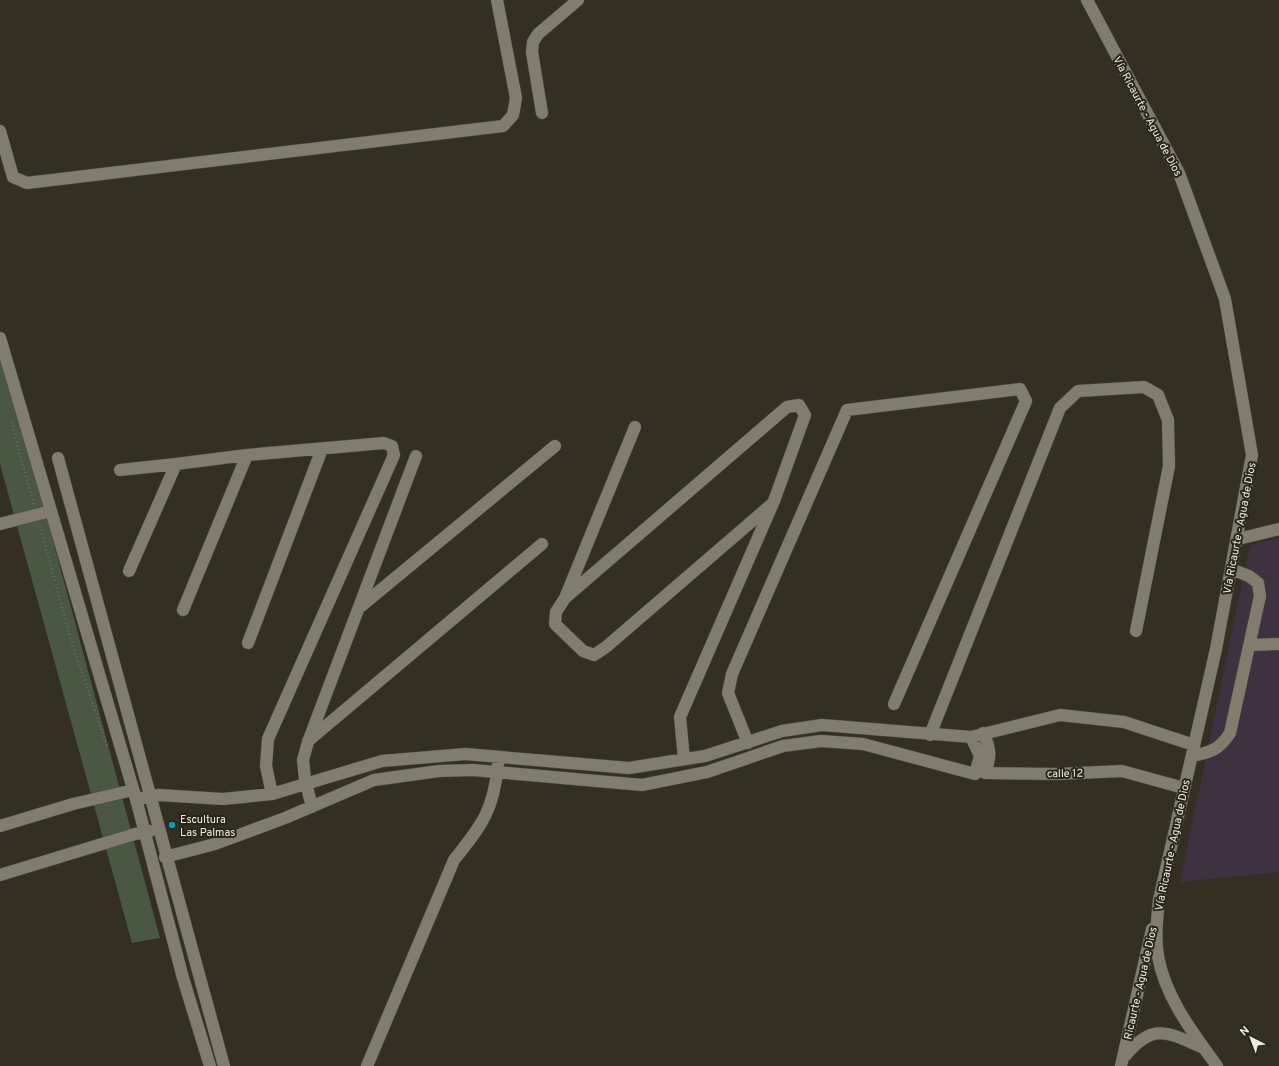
<svg xmlns="http://www.w3.org/2000/svg" width="1279" height="1066" viewBox="0 0 1279 1066" font-family="Overpass,sans-serif">
<style>
.commercial{fill:#3e3241}
.green{fill:#4a5842}
.lines{fill:none;stroke-linecap:round;stroke-linejoin:round}
.minor-casing{stroke:#4e4a40;stroke-width:13}
.path{stroke:#716d63;stroke-width:2;stroke-dasharray:1 3;stroke-linecap:butt}
.minor{stroke:#807c6e;stroke-width:12}
.culture-dot{fill:#0f9aa8;stroke:#292519;stroke-width:1.5}
.labels{text-anchor:middle;stroke-width:4;stroke-linejoin:round;paint-order:stroke}
.street-label{font-size:11px;fill:#efece4;stroke:#292519}
.poi-label{font-size:11px;fill:#efece4;stroke:#292519;text-anchor:start}
</style>
<rect width="100%" height="100%" fill="#332f23"/>
<path class="commercial" d="M1279 538V872L1180 882 1250 545Z"/>
<path class="green" d="M0 344 160 938 132 943 0 464Z"/>
<g class="lines">
<defs>
<path id="minor" d="M1087 0 1179 173 1225 299 1252 455 1216 649 1159 900C1157 919 1155 937 1158 956 1165 997 1193 1033 1217 1066
M542 113 532 52 533 42 538 34 578 0
M0 131 13 177 27 183 503 126 513 115 516 98 497 0
M0 338 136 799 183 978 210 1066
M635 427 565 598 556 612 555 624 583 651 594 655 606 647 772 504
M58 458 224 1066
M120 470 176 464
M0 524 51 511
M1238 539 1279 529
M129 571 176 464 247 455 384 443 392 446 394 455 268 739 266 766 272 794
M565 598 787 407 799 405 805 415 774 501 680 717 684 759
M360 607 555 446
M183 610 247 455
M248 643 322 449
M1250 645 1279 644
M983 733C991 748 991 757 985 773L1057 774 1122 771 1184 788
M930 735 1060 408 1078 391 1144 387 1158 395 1168 420 1169 466 1136 631
M308 741 542 544
M748 743 728 693 732 674 847 410 1020 389 1026 401 894 704
M1192 756C1211 752 1219 750 1230 733L1260 596 1258 583 1249 576 1231 569
M136 799 159 795 223 799 272 794 382 761 465 754 629 768 705 756 782 731 822 725 971 737 1060 715 1124 722 1194 745
M312 807 305 779 303 760 308 742 416 456
M0 826 73 804 133 790
M165 857 215 844 285 818 374 780 439 771 473 770 642 785 707 772 783 746 821 741 863 744 975 774 980 756 971 737
M0 875 135 834 150 831
M1125 1056C1154 1021 1168 1033 1204 1048
M367 1066 454 860C482 825 494 810 498 764
M1121 1066 1152 929"/>
</defs>
<use href="#minor" class="minor-casing"/>
<path class="path" d="M11 422 34 504
M40 526 71 640 107 746"/>
<use href="#minor" class="minor"/>
</g>
<circle class="culture-dot" cx="172" cy="825" r="4"/>
<g class="labels">
<g class="street-label">
<text transform="translate(1148 116) rotate(62)" y="4">Vía Ricaurte - Agua de Dios</text>
<text transform="translate(1239 528) rotate(-79)" y="4">Vía Ricaurte - Agua de Dios</text>
<text transform="translate(1065 773) rotate(-1)" y="4">calle 12</text>
<text transform="translate(1172 845) rotate(-78)" y="4">Vía Ricaurte - Agua de Dios</text>
<text transform="translate(1140 983) rotate(-77)" y="4">Ricaurte - Agua de Dios</text>
</g>
<g class="poi-label">
<text x="180" y="823">Escultura<tspan x="180" dy="13">Las Palmas</tspan></text>
</g>
</g>
<g transform="translate(1251 1038) rotate(318)" stroke="#292519" stroke-width="3" paint-order="stroke">
<path d="M0-3L7 15L0 10L-7 15Z" fill="#efece4"/>
<text y="-6" font-size="11" font-weight="bold" text-anchor="middle" fill="#efece4">N</text>
</g>
</svg>
